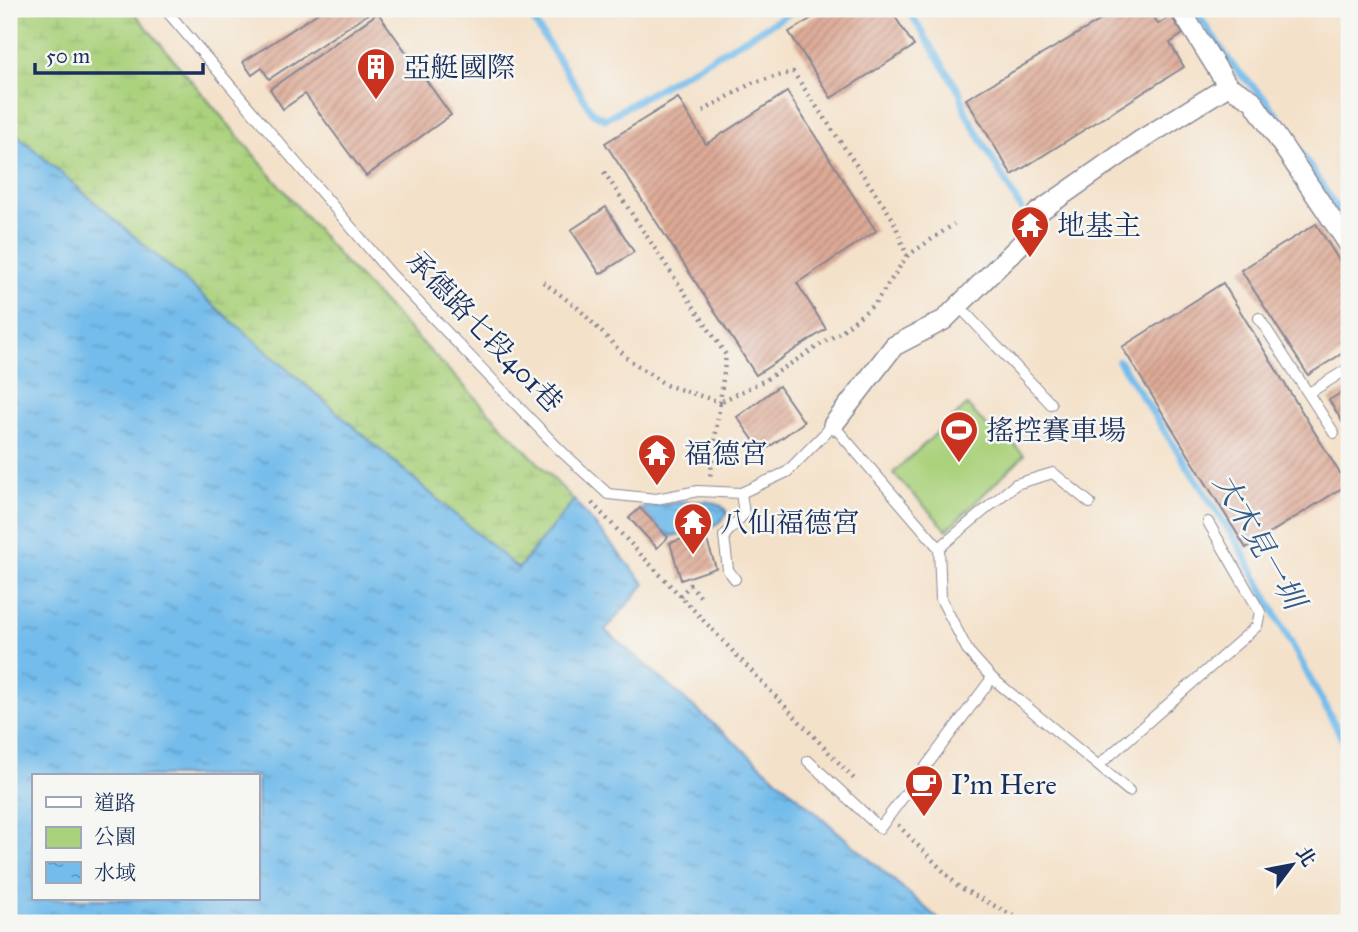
<svg xmlns="http://www.w3.org/2000/svg" width="1358" height="932" viewBox="0 0 1358 932" font-family="'IM FELL Great Primer','Noto Serif TC',serif">
<style>
.wetland{fill:url(#wetland-marsh);stroke:#62806d;stroke-width:2}
.green{fill:#aad17c;stroke:#62806d;stroke-width:2}
.water{fill:url(#water-ripples);stroke:#4776a4;stroke-width:2;fill-rule:evenodd}
.lines{fill:none;stroke-linecap:round;stroke-linejoin:round}
.stream{stroke:#73bceb;stroke-width:7}
.building{fill:url(#building-hatch)}
.lane-casing{stroke:#888894;stroke-width:12}
.street-casing{stroke:#888894;stroke-width:22}
.path{stroke:#888894;stroke-width:4.5;stroke-dasharray:2 5;stroke-linecap:butt}
.lane{stroke:#fff;stroke-width:10}
.street{stroke:#fff;stroke-width:19}
.labels{text-anchor:middle;stroke-width:5;stroke-linejoin:round;paint-order:stroke}
.poi-label{font-size:28px;fill:#1b2f5e;stroke:#f6f6f2;text-anchor:start}
.street-label{font-size:28px;fill:#1b2f5e;stroke:#f6f6f2}
.water-label{font-size:30px;font-style:italic;fill:#355988;stroke:#f6f6f2}
</style>
<defs>
<pattern id="wetland-marsh" width="20" height="14" patternUnits="userSpaceOnUse" patternTransform="scale(1.75)"><rect width="20" height="14" fill="#aad17c"/><path d="M1 5h8M5 5V1M11 12h8M15 12V8" fill="none" stroke="#92b46e"/></pattern>
<pattern id="water-ripples" width="26" height="14" patternUnits="userSpaceOnUse" patternTransform="scale(1.75)"><rect width="26" height="14" fill="#73bceb"/><path d="M2 4q2-2 4 0t4 0M15 11q2-2 4 0t4 0" fill="none" stroke="#5e99c2"/></pattern>
<pattern id="building-hatch" width="6" height="6" patternUnits="userSpaceOnUse" patternTransform="scale(1.75)"><rect width="6" height="6" fill="#deaa96"/><path d="M-1 1l2-2M0 6l6-6M5 7l2-2" fill="none" stroke="#b38b7e"/></pattern>
</defs>
<rect width="100%" height="100%" fill="#f6f6f2"/>
<filter id="ink" filterUnits="userSpaceOnUse"><feTurbulence type="fractalNoise" baseFrequency=".0143" numOctaves="2"/><feDisplacementMap in="SourceGraphic" scale="14" xChannelSelector="R" yChannelSelector="G"/><feConvolveMatrix kernelMatrix="1 2 1 2 8 2 1 2 1" color-interpolation-filters="sRGB"/></filter>
<filter id="wash" filterUnits="userSpaceOnUse"><feTurbulence type="fractalNoise" baseFrequency=".00686" numOctaves="4" result="noise"/><feDisplacementMap in="SourceGraphic" scale="28" xChannelSelector="R" yChannelSelector="G"/><feGaussianBlur stdDeviation="1.57" result="paint"/><feColorMatrix in="noise" values="0 0 0 0 0 0 0 0 0 0 0 0 0 0 0 0 0 1.4 0 .05"/><feComposite in="paint" operator="in"/></filter>
<g filter="url(#wash)">
<rect width="100%" height="100%" fill="#f4e1c9"/>
<path class="wetland" d="M9 9H131L345 263 574 500 518 569 9 128Z"/>
<path class="green" d="M967 405 991 431 998 427 1024 455 947 530 893 473Z"/>
<path class="water" d="M9 128 518 569 574 500 645 584 605 630 943 923H9ZM33 776H257V899H33Z
M690 501C703 502 721 499 727 513 719 531 685 533 668 537L640 508Z"/>
<g class="lines">
<path class="stream" d="M526 9 593 113 605 119 797 9
M908 9 960 93 966 113 1021 209
M1194 9 1233 66 1266 100 1276 114 1349 228
M1119 361 1238 544 1349 751"/>
</g>
<g id="blocks">
<path class="building" d="M324 9H369L371 12 269 79 262 68 252 75 243 62Z
M827 9H890L914 46 831 98 789 32Z
M1120 9H1149L1158 24 1171 16 1183 34 1170 43 1184 67 1012 175 966 99Z
M378 13 451 115 366 176 305 94 283 109 270 89Z
M787 92 876 231 797 283 826 329 756 375 605 143 678 98 706 144Z
M606 207 634 252 600 274 571 230Z
M1316 224 1349 276V349L1308 375 1241 270Z
M1223 283 1347 485 1246 548 1122 347Z
M779 386 804 422 762 452 737 417Z
M1349 388V433L1329 400Z
M640 508 668 537 657 548 629 518Z
M704 532 716 568 681 580 670 543Z"/>
</g>
</g>
<g filter="url(#ink)">
<use href="#blocks" fill-opacity="0" stroke="#888894" stroke-width="2"/>
<g class="lines">
<defs>
<path id="lane" d="M165 9 391 274 559 449 608 494 656 499 698 491 741 493 787 472 833 425 939 548 941 599 968 651 992 678 880 828 808 761
M958 305 1051 404
M1259 318 1334 433
M1309 393 1349 368
M939 548 1016 484 1053 473 1090 503
M735 579 728 570 724 536 744 514 741 493
M992 678 1129 791
M1099 765 1257 626 1260 612 1208 522"/>
<path id="street" d="M1180 9 1228 86 1252 100 1349 245
M833 425 894 346 944 320 1031 234 1037 213 1141 140 1228 86"/>
</defs>
<use href="#lane" class="lane-casing"/>
<use href="#street" class="street-casing"/>
<path class="path" d="M703 111 752 83 793 72 893 219 907 256 875 304 839 333 765 380 720 402 710 477
M907 256 954 224
M543 282 578 308 628 359 666 385 720 402 726 355 602 169
M592 503 856 781
M680 596 690 585 702 598
M898 825 959 887 1027 923"/>
<use href="#lane" class="lane"/>
<use href="#street" class="street"/>
</g>
</g>
<defs>
<symbol id="building-pin" viewBox="-11 -11 22 30"><path d="M0 17L-7.5 6A9.5 9.5 0 1 1 7.5 6Z" fill="#c8321e" stroke="#f6f6f2"/><path d="M-4-6H4V6H1V3H-1V6H-4ZM-2.5-4.3h1.7v1.8h-1.7ZM.8-4.3h1.7v1.8H.8ZM-2.5-1h1.7V.8h-1.7ZM.8-1h1.7V.8H.8Z" fill="#fff"/></symbol>
<symbol id="temple-pin" viewBox="-11 -11 22 30"><path d="M0 17L-7.5 6A9.5 9.5 0 1 1 7.5 6Z" fill="#c8321e" stroke="#f6f6f2"/><path d="M0-6L5-2H3V0L6.5 2.5H4V6H1.5V3h-3V6H-4V2.5H-6.5L-3 0V-2H-5Z" fill="#fff"/></symbol>
<symbol id="stadium-pin" viewBox="-11 -11 22 30"><path d="M0 17L-7.5 6A9.5 9.5 0 1 1 7.5 6Z" fill="#c8321e" stroke="#f6f6f2"/><path d="M0-5a6.5 5 0 1 0 0 10a6.5 5 0 1 0 0-10ZM-3.5-1.8h7v3.6h-7Z" fill="#fff"/></symbol>
<symbol id="cafe-pin" viewBox="-11 -11 22 30"><path d="M0 17L-7.5 6A9.5 9.5 0 1 1 7.5 6Z" fill="#c8321e" stroke="#f6f6f2"/><path d="M-5.5-4.5H6V0H3Q3 3.5 0 3.5H-2.5Q-5.5 3.5-5.5 0ZM3-3.2v2h1.7v-2ZM-6 4.5H4V6H-6Z" fill="#fff"/></symbol>
</defs>
<g fill-rule="evenodd">
<use href="#building-pin" x="354" y="45" width="44" height="60"/>
<use href="#temple-pin" x="1008" y="203" width="44" height="60"/>
<use href="#stadium-pin" x="937" y="408" width="44" height="60"/>
<use href="#temple-pin" x="635" y="431" width="44" height="60"/>
<use href="#temple-pin" x="671" y="500" width="44" height="60"/>
<use href="#cafe-pin" x="902" y="762" width="44" height="60"/>
</g>
<g class="labels">
<g class="poi-label">
<text x="403" y="77">亞艇國際</text>
<text x="1057" y="235">地基主</text>
<text x="986" y="440">搖控賽車場</text>
<text x="684" y="463">福德宮</text>
<text x="720" y="532">八仙福德宮</text>
<text x="951" y="794">I'm Here</text>
</g>
<g class="street-label">
<text transform="translate(485 331) rotate(46)" y="10">承德路七段401巷</text>
</g>
<g class="water-label">
<text transform="translate(1259 541) rotate(60)" y="10">大木見一圳</text>
</g>
</g>
<rect width="1358" height="932" fill="none" stroke="#f6f6f2" stroke-width="35"/>
<rect x="32" y="774" width="228" height="126" fill="#f6f6f2" stroke="#9ea6b7" stroke-width="2"/>
<rect x="46" y="797" width="35" height="10" fill="#ffffff" stroke="#9ea6b7" stroke-width="2"/>
<text x="94" y="810" font-size="21" fill="#1b2f5e">道路</text>
<rect x="46" y="827" width="35" height="21" fill="#aad17c" stroke="#9ea6b7" stroke-width="2"/>
<text x="94" y="844" font-size="21" fill="#1b2f5e">公園</text>
<rect x="46" y="862" width="35" height="21" fill="url(#water-ripples)" stroke="#9ea6b7" stroke-width="2"/>
<text x="94" y="880" font-size="21" fill="#1b2f5e">水域</text>
<g transform="translate(1292 865) rotate(58)" stroke="#f6f6f2" stroke-width="5" paint-order="stroke">
<path d="M0-5L12 26L0 18L-12 26Z" fill="#1b2f5e"/>
<text y="-10" font-size="19" font-weight="bold" text-anchor="middle" fill="#1b2f5e">北</text>
</g>
<path d="M35 63v10h168v-10" fill="none" stroke="#1b2f5e" stroke-width="3.5"/>
<text x="46" y="63" font-size="21" fill="#1b2f5e" stroke="#f6f6f2" stroke-width="5" paint-order="stroke">50 m</text>
</svg>
